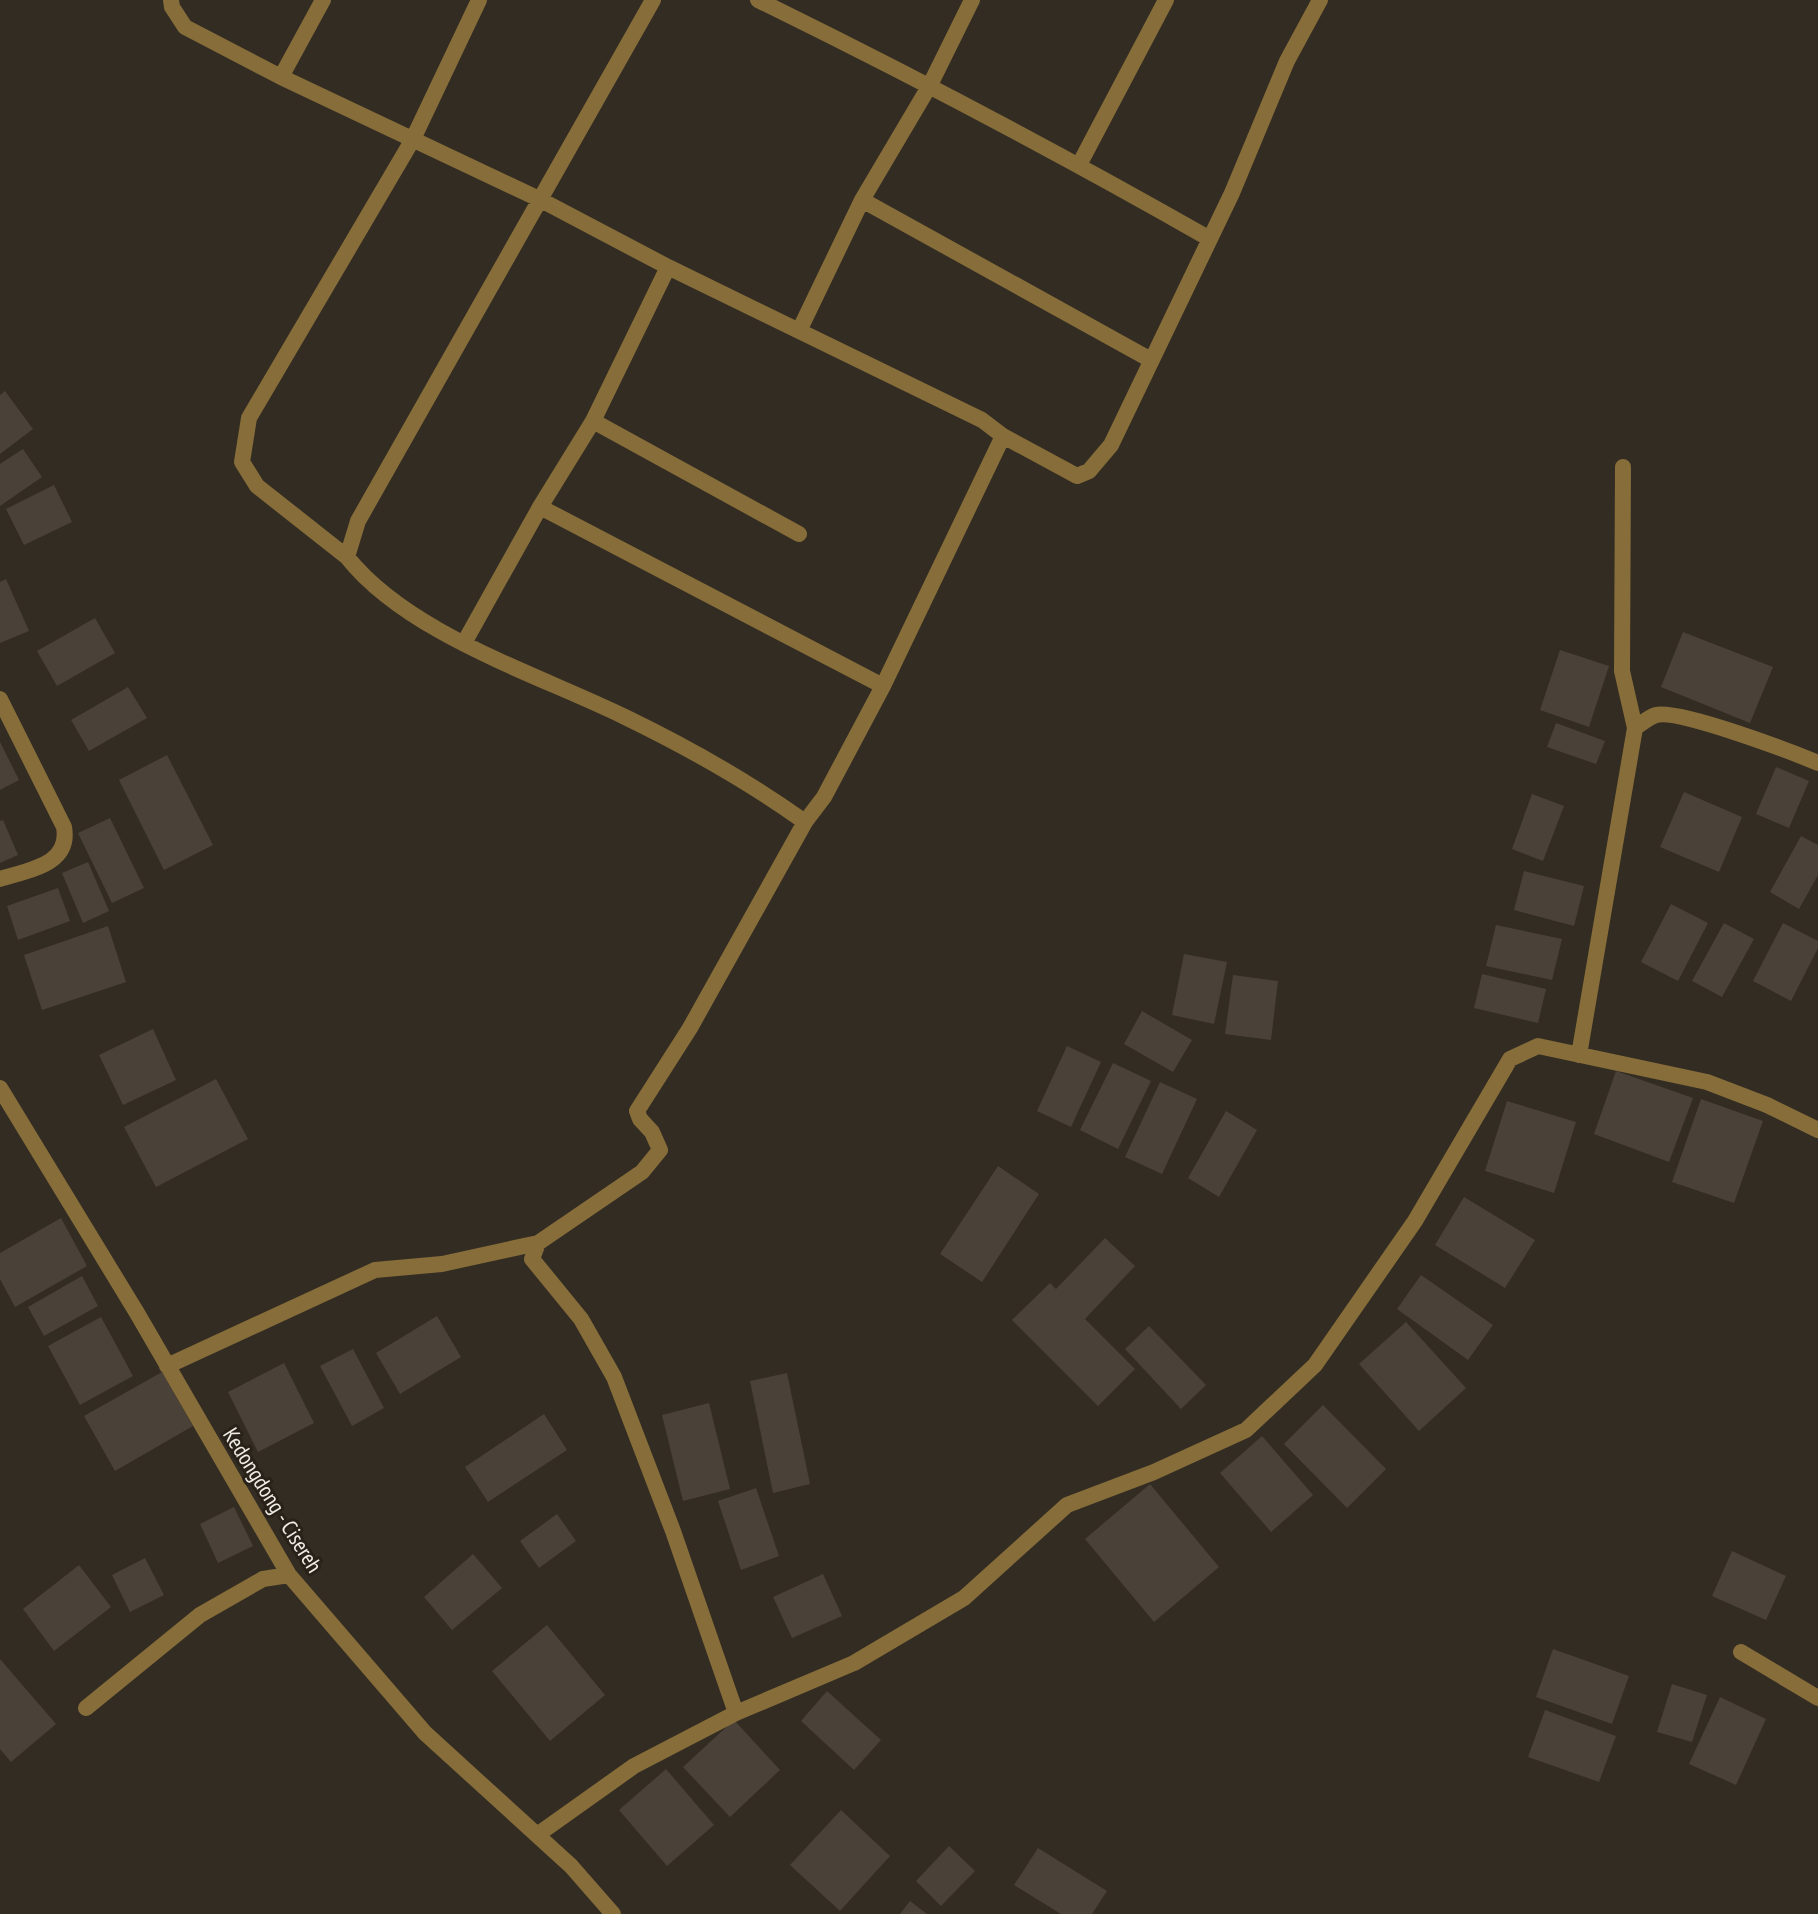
<svg xmlns="http://www.w3.org/2000/svg" width="1818" height="1914" viewBox="0 0 1818 1914" font-family="'PT Sans Narrow',sans-serif">
<style>
.building{fill:#4a4238}
.lines{fill:none;stroke-linecap:round;stroke-linejoin:round}
.lane{stroke:#866d39;stroke-width:16}
.street{stroke:#866d39;stroke-width:16}
.labels{text-anchor:middle;stroke-width:6;stroke-linejoin:round;paint-order:stroke}
.street-label{font-size:22px;fill:#efebe5;stroke:#292219}
</style>
<rect width="100%" height="100%" fill="#332c23"/>
<path class="building" d="M5 391 33 429 0 454V395Z
M23 449 42 477 0 506V464Z
M54 485 72 522 24 545 6 509Z
M6 579 29 631 0 643V582Z
M95 618 115 653 57 686 37 651Z
M1683 632 1773 667 1750 723 1661 687Z
M1560 650 1609 666 1589 727 1540 710Z
M128 687 147 718 89 751 71 720Z
M1556 723 1605 741 1596 764 1547 747Z
M0 742 19 780 0 790Z
M167 755 213 845 164 870 119 780Z
M1776 767 1809 781 1789 828 1756 814Z
M1684 792 1742 817 1719 872 1660 847Z
M1532 794 1564 806 1543 861 1512 849Z
M110 818 144 888 112 903 78 833Z
M3 820 18 855 0 863V821Z
M1801 836 1818 845V875L1799 909 1770 892Z
M88 862 109 911 83 923 62 873Z
M1524 871 1584 886 1574 926 1514 910Z
M58 888 70 921 18 940 7 906Z
M1671 904 1708 923 1678 981 1641 962Z
M1724 923 1754 939 1722 997 1692 981Z
M1783 923 1818 941V948L1791 1001 1753 981Z
M1496 925 1562 939 1552 980 1486 966Z
M108 926 126 982 42 1010 24 955Z
M1184 954 1227 962 1214 1024 1172 1015Z
M1482 974 1546 989 1538 1023 1474 1008Z
M1233 975 1278 981 1271 1040 1225 1034Z
M1142 1011 1192 1040 1173 1072 1124 1044Z
M153 1029 176 1080 123 1105 99 1055Z
M1067 1046 1101 1062 1071 1127 1037 1111Z
M1113 1063 1151 1081 1118 1149 1080 1130Z
M1616 1071 1693 1098 1669 1162 1594 1134Z
M216 1079 248 1139 156 1187 124 1127Z
M1160 1082 1197 1099 1162 1174 1125 1157Z
M1701 1099 1763 1121 1734 1203 1672 1182Z
M1507 1101 1576 1122 1554 1193 1485 1171Z
M1226 1111 1257 1130 1219 1197 1188 1178Z
M998 1166 1039 1194 982 1282 940 1254Z
M1464 1197 1535 1240 1505 1288 1435 1245Z
M61 1218 87 1266 15 1307 0 1279V1253Z
M1105 1238 1135 1266 1085 1319 1135 1369 1098 1406 1012 1320 1050 1283 1056 1289Z
M1421 1275 1493 1325 1468 1360 1397 1309Z
M82 1276 98 1306 44 1336 28 1307Z
M437 1316 461 1357 400 1394 376 1353Z
M101 1317 133 1376 80 1405 48 1346Z
M1406 1322 1466 1388 1419 1431 1359 1364Z
M1149 1326 1206 1385 1181 1409 1125 1349Z
M353 1349 384 1408 352 1426 320 1366Z
M284 1363 314 1423 258 1452 228 1392Z
M162 1372 193 1426 115 1471 84 1416Z
M787 1373 810 1484 773 1493 750 1381Z
M709 1403 730 1489 683 1501 662 1415Z
M1323 1405 1386 1469 1347 1508 1284 1444Z
M544 1414 567 1450 488 1502 465 1467Z
M1262 1436 1313 1495 1271 1532 1220 1473Z
M1150 1484 1219 1567 1154 1622 1085 1539Z
M756 1488 779 1556 741 1570 718 1501Z
M234 1507 253 1546 218 1563 200 1524Z
M557 1514 576 1541 539 1568 520 1541Z
M1732 1551 1786 1576 1766 1620 1712 1596Z
M473 1554 502 1588 452 1630 424 1597Z
M145 1558 164 1595 130 1612 112 1575Z
M79 1565 111 1607 54 1651 23 1609Z
M823 1574 842 1616 792 1638 773 1597Z
M547 1625 605 1695 550 1741 492 1671Z
M1553 1649 1629 1676 1612 1724 1536 1697Z
M0 1659 56 1724 11 1762 0 1749Z
M1672 1684 1707 1695 1692 1742 1657 1732Z
M827 1691 881 1740 854 1770 801 1721Z
M1720 1697 1766 1719 1736 1785 1689 1764Z
M1545 1710 1616 1736 1599 1782 1528 1757Z
M734 1720 780 1770 730 1817 683 1767Z
M666 1769 714 1825 667 1866 619 1810Z
M841 1810 890 1856 840 1911 790 1865Z
M949 1846 975 1871 941 1906 916 1881Z
M1038 1848 1107 1891 1092 1914H1061L1014 1885Z
M910 1901 927 1914H900Z"/>
<g class="lines">
<path class="lane" d="M1623 467 1622 671 1635 728"/>
<path class="street" d="M171 0 172 7 185 27 281 77 539 199 668 267 982 420 1003 436 883 686 824 797 805 822C749 782 687 747 625 717 537 674 408 634 347 557L358 521 653 0
M758 0C911 75 1061 154 1210 239
M281 77 323 0
M1079 165 1166 0
M862 200 1151 360
M799 331 862 200 930 85 972 0
M593 421 799 534
M1003 436 1077 476 1089 471 1111 445 1232 193 1287 61 1320 0
M540 507 883 686
M347 557 257 486 242 462 249 418 413 139 479 0
M464 643 540 507 593 421 668 267
M0 699 64 827C71 865 28 870 0 879
M1579 1055 1635 728C1641 724 1649 717 1656 715 1679 709 1792 752 1818 763
M0 1088 137 1313 289 1575 425 1733 571 1866 613 1914
M167 1366 375 1270 442 1264 538 1243
M1741 1652 1818 1698
M86 1708 200 1615 263 1579 289 1575
M736 1713 673 1531 614 1377 581 1319 532 1259 538 1243 642 1172 660 1150 652 1132 640 1119 637 1111 690 1028 805 822
M537 1835 634 1766 736 1713 854 1663 964 1598 1067 1505 1154 1472 1246 1430 1315 1365 1415 1221 1510 1059 1538 1046 1707 1082 1767 1105 1818 1130"/>
</g>
<g class="labels">
<g class="street-label">
<text transform="translate(273 1500) rotate(58)" y="8">Kedongdong - Cisereh</text>
</g>
</g>
</svg>
